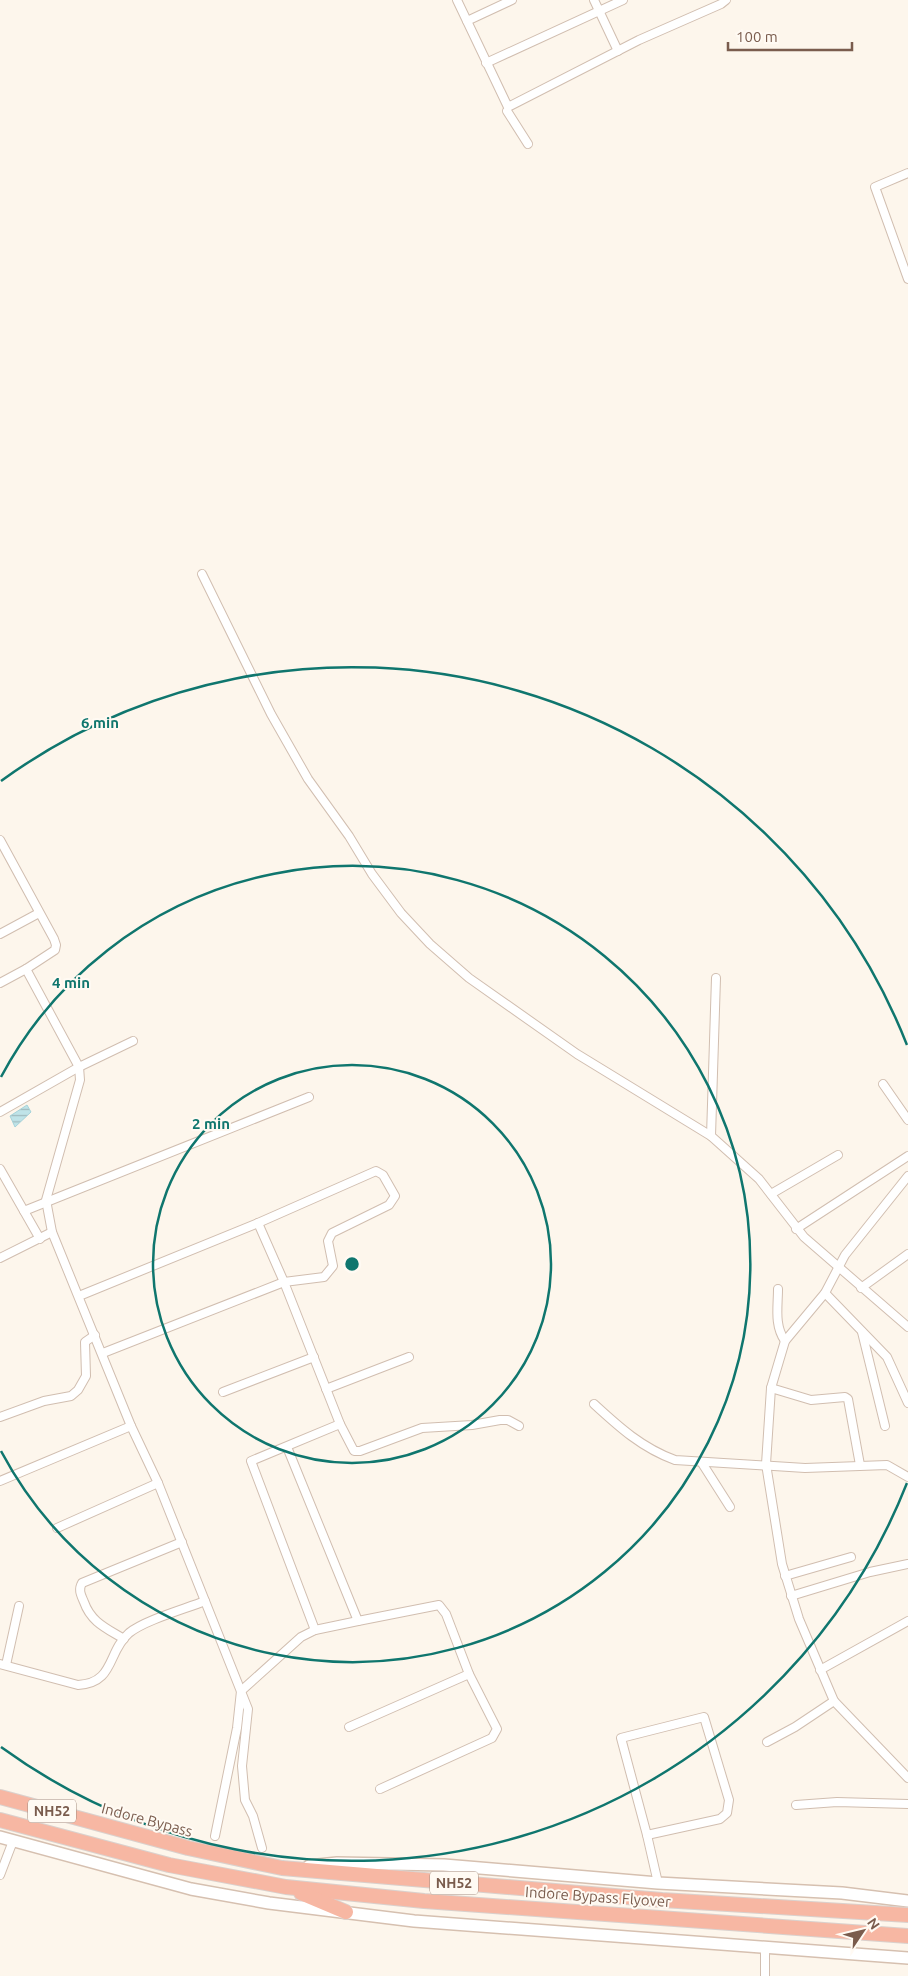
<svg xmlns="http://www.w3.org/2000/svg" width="908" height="1976" font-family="Ubuntu,sans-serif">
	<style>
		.water { fill: url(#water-rules); stroke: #a5d3da }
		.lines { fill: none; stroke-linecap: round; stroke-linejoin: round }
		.street-casing { stroke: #d1beb0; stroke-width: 10 }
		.secondary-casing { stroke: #d6c0b0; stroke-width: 14 }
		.highway-casing { stroke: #dad1cd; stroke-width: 16 }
		.street { stroke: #fff; stroke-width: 8 }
		.secondary { stroke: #fff; stroke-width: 11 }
		.highway { stroke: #f7b7a3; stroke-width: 14 }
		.ring { fill: none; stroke: #0f766e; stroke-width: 2.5 }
		.labels { text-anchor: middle; stroke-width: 4; stroke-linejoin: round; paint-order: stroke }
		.shield { fill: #fffaf3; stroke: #a28b7f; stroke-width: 1 }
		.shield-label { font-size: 14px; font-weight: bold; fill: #7a5c4d }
		.street-label { font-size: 15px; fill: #7a5c4d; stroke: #fffaf3 }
		.centre { fill: #0f766e; stroke: #fffaf3; stroke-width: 2.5 }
		.ring-label { font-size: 15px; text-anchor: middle; font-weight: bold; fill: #0f766e; stroke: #fffaf3; stroke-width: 4; stroke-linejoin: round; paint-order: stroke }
	</style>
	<defs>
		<pattern id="water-rules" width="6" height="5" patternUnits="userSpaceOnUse" patternTransform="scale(1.25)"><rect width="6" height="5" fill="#bfe3e8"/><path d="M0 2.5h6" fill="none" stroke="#a0bbbe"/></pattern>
	</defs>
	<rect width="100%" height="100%" fill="#fdf6ec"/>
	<polygon class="water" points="27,1105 31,1112 15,1127 10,1116"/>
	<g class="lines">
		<g class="street-casing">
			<g id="street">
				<polyline points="457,0 508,107 639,40 721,4 726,0"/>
				<polyline points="594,0 618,51"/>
				<polyline points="467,21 512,0"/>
				<polyline points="486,63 623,0"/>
				<polyline points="507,111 528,144"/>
				<polyline points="908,173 875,187 908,279"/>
				<polyline points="202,574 271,714 308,779 349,836 372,874 401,913 430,944 469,978 577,1054 711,1136"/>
				<polyline points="0,840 54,939 56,945 55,950 26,969 79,1067 80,1080 46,1200 52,1232 131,1426 158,1483 248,1709 242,1766 245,1800 253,1816 262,1848"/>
				<polyline points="0,934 39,913"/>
				<polyline points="716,978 711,1136 759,1179 804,1237 908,1327"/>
				<polyline points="0,983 26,969"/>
				<polyline points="883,1084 908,1120"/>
				<polyline points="0,1112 79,1067 133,1041"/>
				<polyline points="0,1169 40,1239"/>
				<polyline points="771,1194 838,1155"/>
				<polyline points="24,1211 309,1097"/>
				<polyline points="796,1229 908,1156"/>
				<polyline points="0,1258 52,1232"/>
				<polyline points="861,1288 908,1254"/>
				<path d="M 778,1289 C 778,1307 774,1325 785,1341"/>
				<polyline points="825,1293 887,1357 908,1403"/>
				<polyline points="79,1296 258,1223 284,1282 340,1424 354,1451 360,1451 422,1428 472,1425 500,1420 508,1420 519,1426"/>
				<polyline points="862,1332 885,1426"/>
				<polyline points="103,1353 284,1282 324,1277 333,1266 328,1241 332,1233 389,1205 395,1196 383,1175 376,1171 258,1223"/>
				<polyline points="771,1388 811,1400 845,1397 848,1399 860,1465"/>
				<polyline points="326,1389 409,1357"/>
				<polyline points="223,1392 314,1357"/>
				<path d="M 594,1404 C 619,1427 642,1448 675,1460 L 805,1468 L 887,1465 L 908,1477"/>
				<polyline points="0,1417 44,1401 71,1396 78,1390 86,1376 85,1342 95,1335"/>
				<polyline points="702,1463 730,1507"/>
				<polyline points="0,1481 131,1426"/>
				<polyline points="57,1528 158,1483"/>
				<polyline points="785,1576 851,1557"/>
				<polyline points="791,1596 870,1572 908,1564"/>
				<polyline points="358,1621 439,1605 446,1614 469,1674 497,1729 492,1738 380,1789"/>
				<polyline points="315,1630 251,1461 340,1424"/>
				<path d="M 124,1639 C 106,1628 91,1622 84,1602 C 81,1595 78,1590 82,1583 L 182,1542"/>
				<path d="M 0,1664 L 78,1685 C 115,1683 107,1652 129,1633 C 145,1620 185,1609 205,1601"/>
				<polyline points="6,1665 19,1606"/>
				<polyline points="820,1670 908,1621"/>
				<polyline points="834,1701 908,1778"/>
				<polygon points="704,1717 729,1800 727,1813 720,1819 647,1835 621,1738"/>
				<polyline points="349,1727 469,1674"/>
				<polyline points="767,1742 795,1727 834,1701 799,1619 782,1564 766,1464 771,1388 785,1341 825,1293 845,1255 908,1176"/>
				<polyline points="796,1805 837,1802 908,1804"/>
				<polyline points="647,1835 658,1883"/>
				<polyline points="215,1836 237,1728 241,1691 301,1637 315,1630 358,1621 287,1447"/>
				<polyline points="0,1875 13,1841"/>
				<polyline points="765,1976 765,1946"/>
			</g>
		</g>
		<g class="secondary-casing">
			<g id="secondary">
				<polyline points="0,1837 191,1889 269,1903 414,1921 908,1958"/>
				<polyline points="309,1866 337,1863 444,1865 658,1883 842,1893 908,1901"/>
			</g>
		</g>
		<g class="highway-casing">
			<g id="highway">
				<polyline points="0,1797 188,1848 282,1868 662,1900 908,1915"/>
				<polyline points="0,1820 169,1865 286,1887 424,1901 908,1936"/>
				<polyline points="301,1893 346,1912"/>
			</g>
		</g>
		<use href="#street" class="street"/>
		<use href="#secondary" class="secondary"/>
		<use href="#highway" class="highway"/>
	</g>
	<g class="ring">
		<circle cx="352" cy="1264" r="199"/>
		<path d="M1 1077A398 398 0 1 1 1 1451"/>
		<path d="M907 1483A597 597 0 0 1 1 1747M1 781A597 597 0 0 1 907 1045"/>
	</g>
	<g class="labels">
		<g class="shield">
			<rect x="28" y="1799.5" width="48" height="23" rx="4"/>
			<rect x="430" y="1871.5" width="48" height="23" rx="4"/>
		</g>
		<g class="shield-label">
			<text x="52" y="1816">NH52</text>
			<text x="454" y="1888">NH52</text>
		</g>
		<g class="street-label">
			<text transform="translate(147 1820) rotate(15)" y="5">Indore Bypass</text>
			<text transform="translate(598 1897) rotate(4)" y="5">Indore Bypass Flyover</text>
		</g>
	</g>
	<circle cx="352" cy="1264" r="8" class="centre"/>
	<g class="ring-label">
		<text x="100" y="728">6 min</text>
		<text x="71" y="988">4 min</text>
		<text x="211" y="1129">2 min</text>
	</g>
	<g transform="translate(863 1931) rotate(55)" stroke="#fffaf3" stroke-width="4" paint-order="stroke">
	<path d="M0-4L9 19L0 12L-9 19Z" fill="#7a5c4d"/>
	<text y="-8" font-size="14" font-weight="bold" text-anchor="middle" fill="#7a5c4d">N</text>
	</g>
	<path d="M728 42v8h124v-8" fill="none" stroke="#7a5c4d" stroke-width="2.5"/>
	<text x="736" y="42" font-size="15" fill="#7a5c4d" stroke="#fffaf3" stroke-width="4" paint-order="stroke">100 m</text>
</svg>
